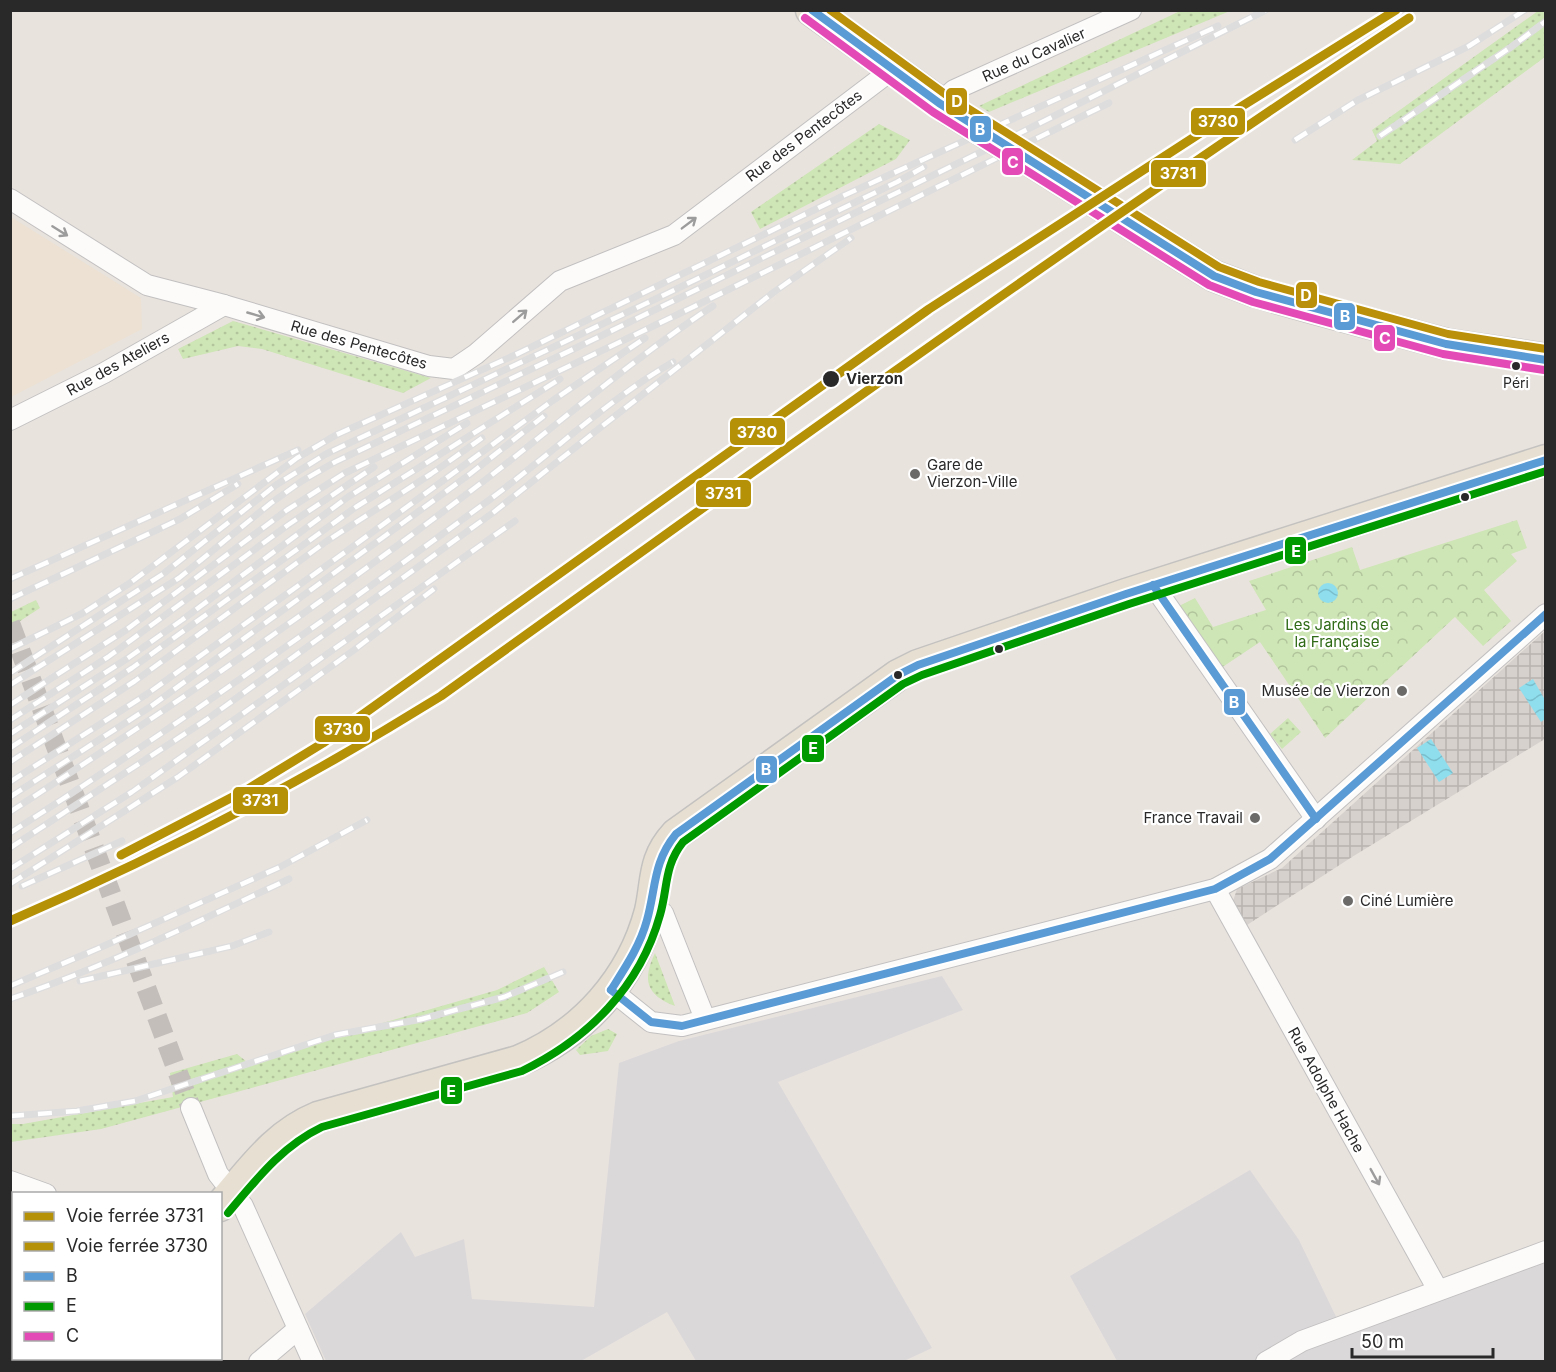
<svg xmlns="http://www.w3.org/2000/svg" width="1556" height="1372" font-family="Inter,sans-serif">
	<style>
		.industrial { fill: #dbd8da }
		.education { fill: #ece1d2 }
		.grass { fill: url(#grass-dots) }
		.park { fill: url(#park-crowns) }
		.plaza { fill: url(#plaza-grid) }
		.water { fill: url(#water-waves) }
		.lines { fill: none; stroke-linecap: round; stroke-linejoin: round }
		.street-tunnel { stroke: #c3beba; stroke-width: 20; stroke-dasharray: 20 10; stroke-linecap: butt }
		.street-casing { stroke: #c2c0c0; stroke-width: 22 }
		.primary-casing { stroke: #c4c2c0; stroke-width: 33 }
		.street { stroke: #fcfbfa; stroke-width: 20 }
		.primary { stroke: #e7e0d2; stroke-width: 30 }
		.rail-casing { stroke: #ddddde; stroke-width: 7 }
		.rail { stroke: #fff; stroke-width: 4.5; stroke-dasharray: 14; stroke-linecap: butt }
		.primary-bridge-casing { stroke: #c4c2c0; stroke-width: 33; stroke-linecap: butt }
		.primary-bridge { stroke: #e7e0d2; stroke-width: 30 }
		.bus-1-casing { stroke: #fff; stroke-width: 12 }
		.bus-2-casing { stroke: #fff; stroke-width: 12 }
		.bus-3-casing { stroke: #fff; stroke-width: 12 }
		.bus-4-casing { stroke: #fff; stroke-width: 12 }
		.bus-1 { stroke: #5a9bd5; stroke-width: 8 }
		.bus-2 { stroke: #090; stroke-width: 8 }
		.bus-3 { stroke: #e44ab5; stroke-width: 8 }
		.bus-4 { stroke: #ba900a; stroke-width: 8 }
		.rail-1-casing { stroke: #fff; stroke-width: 14 }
		.rail-2-casing { stroke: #fff; stroke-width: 14 }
		.rail-1 { stroke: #b59108; stroke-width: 9 }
		.rail-2 { stroke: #b59108; stroke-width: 9 }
		.oneway { stroke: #9d9c9c }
		.bus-dot { fill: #292929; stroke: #fff; stroke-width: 2 }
		.poi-dot { fill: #6c6a68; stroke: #fff; stroke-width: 2 }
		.labels { text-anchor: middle; stroke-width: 4.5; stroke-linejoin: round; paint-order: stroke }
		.bus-label { font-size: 14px; fill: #292929; stroke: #fff }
		.street-label { font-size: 15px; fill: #292929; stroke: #fff }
		.stop-label { font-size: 15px; font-weight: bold; fill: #292929; stroke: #fff; text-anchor: start }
		.poi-label { font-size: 15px; fill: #292929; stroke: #fff; text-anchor: start }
		.park-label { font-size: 15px; fill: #2f6a16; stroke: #fff }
		.line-badge { stroke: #fff; stroke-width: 2 }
		.badge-label { font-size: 16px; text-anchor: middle; font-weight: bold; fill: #fff }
	</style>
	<defs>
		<pattern id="grass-dots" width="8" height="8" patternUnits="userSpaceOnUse" patternTransform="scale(1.5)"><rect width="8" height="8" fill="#cee5b5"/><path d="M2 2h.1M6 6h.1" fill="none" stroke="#b1c49c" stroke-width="1.8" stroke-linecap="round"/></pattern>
		<pattern id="park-crowns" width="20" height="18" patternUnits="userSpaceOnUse" patternTransform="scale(1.5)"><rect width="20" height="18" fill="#cee5b5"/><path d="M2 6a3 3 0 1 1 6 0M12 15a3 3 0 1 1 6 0" fill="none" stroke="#b1c49c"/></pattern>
		<pattern id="plaza-grid" width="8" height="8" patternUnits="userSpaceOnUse" patternTransform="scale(1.5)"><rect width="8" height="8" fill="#d7d1cd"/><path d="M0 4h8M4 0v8" fill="none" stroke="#b9b3b0"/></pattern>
		<pattern id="water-waves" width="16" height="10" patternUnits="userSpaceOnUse" patternTransform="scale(1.5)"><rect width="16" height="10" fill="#8edeee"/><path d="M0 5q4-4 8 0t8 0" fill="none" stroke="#7abecc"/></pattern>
	</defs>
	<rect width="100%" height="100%" fill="#e9e3de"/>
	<g class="industrial">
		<polygon points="942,976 963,1010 778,1082 932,1348 904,1361 696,1361 667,1312 581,1361 326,1361 305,1314 401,1232 415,1257 464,1239 472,1299 594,1307 619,1063 679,1041"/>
		<polygon points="1250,1170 1299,1240 1343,1331 1545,1260 1545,1361 1117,1361 1070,1276"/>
	</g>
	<polygon class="education" points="11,217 141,298 142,329 11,397"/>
	<g class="grass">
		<polygon points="1180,11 1230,11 989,112 979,106"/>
		<polygon points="1538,11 1545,11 1545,57 1400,164 1352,160 1377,141 1372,130"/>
		<polygon points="879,124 910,140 896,159 760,229 751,212"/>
		<polygon points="233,321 431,378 403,393 262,349 238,346 183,359 178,349"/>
		<polygon points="36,600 40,608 11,627 11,612"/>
		<polygon points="1288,718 1301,732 1282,749 1270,734"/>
		<path d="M 655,953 L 675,1006 C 646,995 642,980 655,953 Z"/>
		<polygon points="544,967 559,992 527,1013 101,1129 11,1142 10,1124 23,1124 173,1097 170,1073 237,1054 247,1062 497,990"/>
		<polygon points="608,1029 617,1034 608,1051 580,1055 576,1050 591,1036"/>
	</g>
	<polygon class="park" points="1517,520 1527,548 1511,554 1517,561 1484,590 1511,621 1483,646 1455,617 1325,738 1260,642 1221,668 1179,606 1195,598 1213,627 1266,610 1249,581 1352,547 1360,570"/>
	<polygon class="plaza" points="1545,631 1545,739 1352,857 1247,925 1233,901 1237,889 1282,868"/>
	<g class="water">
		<circle cx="1328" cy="593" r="10"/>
		<polygon points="1533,679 1545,700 1545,719 1541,722 1519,688"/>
		<polygon points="1431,739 1453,773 1439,782 1417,748"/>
	</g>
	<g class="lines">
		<polyline class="street-tunnel" points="10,623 191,1108"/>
		<g class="street-casing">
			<g id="street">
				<polyline points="939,103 954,90 1131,10"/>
				<polyline points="10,199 147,285 224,305 429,366 454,369 476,354 560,281 674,235 893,69"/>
				<polyline points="10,420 104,373 224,305"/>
				<polyline points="1153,585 1316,819"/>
				<polyline points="1215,889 1438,1290"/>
				<polyline points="663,913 705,1019"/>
				<polyline points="611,990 651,1022 682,1026 1215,889 1270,859 1546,614"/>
				<polyline points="191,1108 218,1174 243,1206 313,1362"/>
				<polyline points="10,1181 46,1194"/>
				<polyline points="259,1362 298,1329"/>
				<polyline points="1266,1362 1302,1341 1546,1251"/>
			</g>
		</g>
		<g class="primary-casing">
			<g id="primary">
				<polyline points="811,10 951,111"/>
				<polyline points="1190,261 1214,276 1256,292 1312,308 1446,344 1546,359"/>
				<path d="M 220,1206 C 251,1171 274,1135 318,1117 L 518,1061 C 583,1034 632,979 650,911 C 657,880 652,860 676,834 L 898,675 L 918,665 L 1126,594 L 1546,460"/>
				<polyline points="81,1362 84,1358"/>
			</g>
		</g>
		<use href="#street" class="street"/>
		<use href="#primary" class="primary"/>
		<g class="rail-casing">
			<g id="rail">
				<polyline points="1380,136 1511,47 1546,21"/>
				<polyline points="1295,140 1358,100 1469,46 1525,10"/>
				<polyline points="10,579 298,450"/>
				<polyline points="10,599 180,519 238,484"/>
				<polyline points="10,649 83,613 130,583 297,458 336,435 515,355 845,195 1218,26"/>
				<polyline points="10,673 163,574 276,485 326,454 664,295 897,182 924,167"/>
				<polyline points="10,685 179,578 271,503 302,481 335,462 580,346 1008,139 1266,10"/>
				<polyline points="10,705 126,630 287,510 345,473 689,309 1109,103"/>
				<polyline points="10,720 108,657 288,525 374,467"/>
				<polyline points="10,734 128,658 182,620 348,497 467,423"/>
				<polyline points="10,748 132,668 356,507 560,379"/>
				<polyline points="10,762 135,681 327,541 431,474 482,438"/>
				<polyline points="10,782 147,694 348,550 552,401 645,338"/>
				<polyline points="10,797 150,707 470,474 544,416"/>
				<path d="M 10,812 C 168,710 322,603 472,490 C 553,429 628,362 713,306"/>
				<path d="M 10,833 C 172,730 326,619 481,506 C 546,459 604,402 673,362"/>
				<polyline points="10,848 206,720 494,512 596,431 774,292 851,238"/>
				<polyline points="10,869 132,792 515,521"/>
				<polyline points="10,884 178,777 354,650 434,589"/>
				<polyline points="22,886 122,841"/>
				<polyline points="80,981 232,946 269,932"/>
				<polyline points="10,986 97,949 280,867 367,820"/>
				<path d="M 10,999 C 107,966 197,922 289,879"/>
				<polyline points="10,1116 77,1111 135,1101 335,1035 422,1019 504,997 563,972"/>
			</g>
		</g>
		<use href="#rail" class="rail"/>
		<g class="primary-bridge-casing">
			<polyline id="primary-bridge" points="951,111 1190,261"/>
		</g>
		<use href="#primary-bridge" class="primary-bridge"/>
		<g class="bus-1-casing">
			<g id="bus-1">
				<polyline points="812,10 939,103 1214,276 1256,292 1446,344 1546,360"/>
				<polyline points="1153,585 1316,819"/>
				<path d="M 611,990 C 625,968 640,946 647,920 C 656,888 653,862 676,834 L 898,675 L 918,665 L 1126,594 L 1546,460"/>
				<polyline points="611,990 651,1022 682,1026 1215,889 1270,859 1546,614"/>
			</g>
		</g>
		<g class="bus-2-casing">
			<path id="bus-2" d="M 228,1213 C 256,1180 282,1146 322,1127 L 522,1071 C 588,1039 640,987 660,915 C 668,887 664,866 683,842 L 903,684 L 922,675 L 1129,604 L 1546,471"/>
		</g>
		<g class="bus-3-casing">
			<polyline id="bus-3" points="805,18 933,112 1209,285 1253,302 1443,354 1544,370"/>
		</g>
		<g class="bus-4-casing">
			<polyline id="bus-4" points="830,10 945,94 1219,267 1259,282 1448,334 1546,349"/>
		</g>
		<use href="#bus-1" class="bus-1"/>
		<use href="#bus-2" class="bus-2"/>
		<use href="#bus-3" class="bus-3"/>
		<use href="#bus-4" class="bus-4"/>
		<g class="rail-1-casing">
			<path id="rail-1" d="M 10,921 C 160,856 303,782 441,696 C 761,466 1080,235 1409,18"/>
		</g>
		<g class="rail-2-casing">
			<polyline id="rail-2" points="121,855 248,789 323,743 929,309 1239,108 1396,10"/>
		</g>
		<use href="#rail-1" class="rail-1"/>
		<use href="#rail-2" class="rail-2"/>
	</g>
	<defs><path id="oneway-shaft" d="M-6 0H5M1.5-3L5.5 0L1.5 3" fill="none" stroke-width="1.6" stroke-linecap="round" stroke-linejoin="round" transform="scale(1.5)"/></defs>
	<g class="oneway">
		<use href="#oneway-shaft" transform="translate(689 223) rotate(-37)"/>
		<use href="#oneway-shaft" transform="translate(60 231) rotate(32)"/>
		<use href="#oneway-shaft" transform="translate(256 315) rotate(16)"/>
		<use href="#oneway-shaft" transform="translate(520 316) rotate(-41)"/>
		<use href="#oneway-shaft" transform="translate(1375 1177) rotate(61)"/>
	</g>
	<g class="bus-dot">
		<circle cx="1516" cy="366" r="5"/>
		<circle cx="831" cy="379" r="9"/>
		<circle cx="1465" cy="497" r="5"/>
		<circle cx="999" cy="649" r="5"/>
		<circle cx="898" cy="675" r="5"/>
	</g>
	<g class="poi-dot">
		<circle cx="915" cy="474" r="6"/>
		<circle cx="1402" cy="691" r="6"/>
		<circle cx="1255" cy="818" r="6"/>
		<circle cx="1348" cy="901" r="6"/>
	</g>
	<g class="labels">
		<g class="bus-label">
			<text x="1516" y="388">Péri</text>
		</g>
		<g class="street-label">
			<text transform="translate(1034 55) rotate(-24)" y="5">Rue du Cavalier</text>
			<text transform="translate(804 136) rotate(-37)" y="5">Rue des Pentecôtes</text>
			<text transform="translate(359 345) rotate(16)" y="5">Rue des Pentecôtes</text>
			<text transform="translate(118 364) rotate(-29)" y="5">Rue des Ateliers</text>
			<text transform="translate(1326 1090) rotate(61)" y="5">Rue Adolphe Hache</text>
		</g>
		<g class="stop-label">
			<text x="846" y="384">Vierzon</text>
		</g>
		<g class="poi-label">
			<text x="927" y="470">Gare de<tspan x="927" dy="17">Vierzon-Ville</tspan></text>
			<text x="1390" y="696" text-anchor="end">Musée de Vierzon</text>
			<text x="1243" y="823" text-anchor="end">France Travail</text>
			<text x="1360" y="906">Ciné Lumière</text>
		</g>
		<g class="park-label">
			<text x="1337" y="630">Les Jardins de<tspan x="1337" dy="17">la Française</tspan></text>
		</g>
	</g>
	<g class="line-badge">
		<rect x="945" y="87" width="23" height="29" rx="6" fill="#ba900a"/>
		<rect x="1190" y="107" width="56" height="29" rx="6" fill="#b59108"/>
		<rect x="969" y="115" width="23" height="28" rx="6" fill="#5a9bd5"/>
		<rect x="1001" y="147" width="23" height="29" rx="6" fill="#e44ab5"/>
		<rect x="1150" y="159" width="57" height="29" rx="6" fill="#b59108"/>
		<rect x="1295" y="281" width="23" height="28" rx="6" fill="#ba900a"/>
		<rect x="1333" y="302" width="23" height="29" rx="6" fill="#5a9bd5"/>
		<rect x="1373" y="324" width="23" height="28" rx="6" fill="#e44ab5"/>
		<rect x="729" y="417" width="57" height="29" rx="6" fill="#b59108"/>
		<rect x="695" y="479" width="57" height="29" rx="6" fill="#b59108"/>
		<rect x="1284" y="536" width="23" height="29" rx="6" fill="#090"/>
		<rect x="1223" y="688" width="23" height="28" rx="6" fill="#5a9bd5"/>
		<rect x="314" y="715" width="57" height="28" rx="6" fill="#b59108"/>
		<rect x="801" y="734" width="24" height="29" rx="6" fill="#090"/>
		<rect x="755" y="755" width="23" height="29" rx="6" fill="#5a9bd5"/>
		<rect x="232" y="786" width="57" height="29" rx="6" fill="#b59108"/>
		<rect x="440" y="1076" width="23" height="29" rx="6" fill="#090"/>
	</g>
	<g class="badge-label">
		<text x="957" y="107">D</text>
		<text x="1218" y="127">3730</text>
		<text x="980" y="135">B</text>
		<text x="1013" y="168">C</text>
		<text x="1178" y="179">3731</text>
		<text x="1306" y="301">D</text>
		<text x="1345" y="322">B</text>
		<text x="1385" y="344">C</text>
		<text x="757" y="438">3730</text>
		<text x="723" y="499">3731</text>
		<text x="1296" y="557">E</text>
		<text x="1234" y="708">B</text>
		<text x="343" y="735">3730</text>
		<text x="813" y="754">E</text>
		<text x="766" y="775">B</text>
		<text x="260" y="806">3731</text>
		<text x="451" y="1097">E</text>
	</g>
	<rect width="1556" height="1372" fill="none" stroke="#292929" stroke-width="24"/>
	<rect x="12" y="1192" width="210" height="168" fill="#ffffff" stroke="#a9a9a9" stroke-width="1.5"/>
	<rect x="24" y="1212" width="30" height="9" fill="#b59108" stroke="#a9a9a9" stroke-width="1.5"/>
	<text x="66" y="1222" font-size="18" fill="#292929">Voie ferrée 3731</text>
	<rect x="24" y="1242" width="30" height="9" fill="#b59108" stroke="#a9a9a9" stroke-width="1.5"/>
	<text x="66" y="1252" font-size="18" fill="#292929">Voie ferrée 3730</text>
	<rect x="24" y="1272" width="30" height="9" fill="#5a9bd5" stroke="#a9a9a9" stroke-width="1.5"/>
	<text x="66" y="1282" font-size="18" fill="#292929">B</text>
	<rect x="24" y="1302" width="30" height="9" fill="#009900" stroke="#a9a9a9" stroke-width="1.5"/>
	<text x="66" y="1312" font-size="18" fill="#292929">E</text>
	<rect x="24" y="1332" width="30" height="9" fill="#e44ab5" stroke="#a9a9a9" stroke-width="1.5"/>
	<text x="66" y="1342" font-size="18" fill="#292929">C</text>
	<path d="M1352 1348v9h141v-9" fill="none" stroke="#292929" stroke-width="3"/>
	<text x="1361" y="1348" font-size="18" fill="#292929" stroke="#ffffff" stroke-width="4.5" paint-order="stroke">50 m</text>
</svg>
